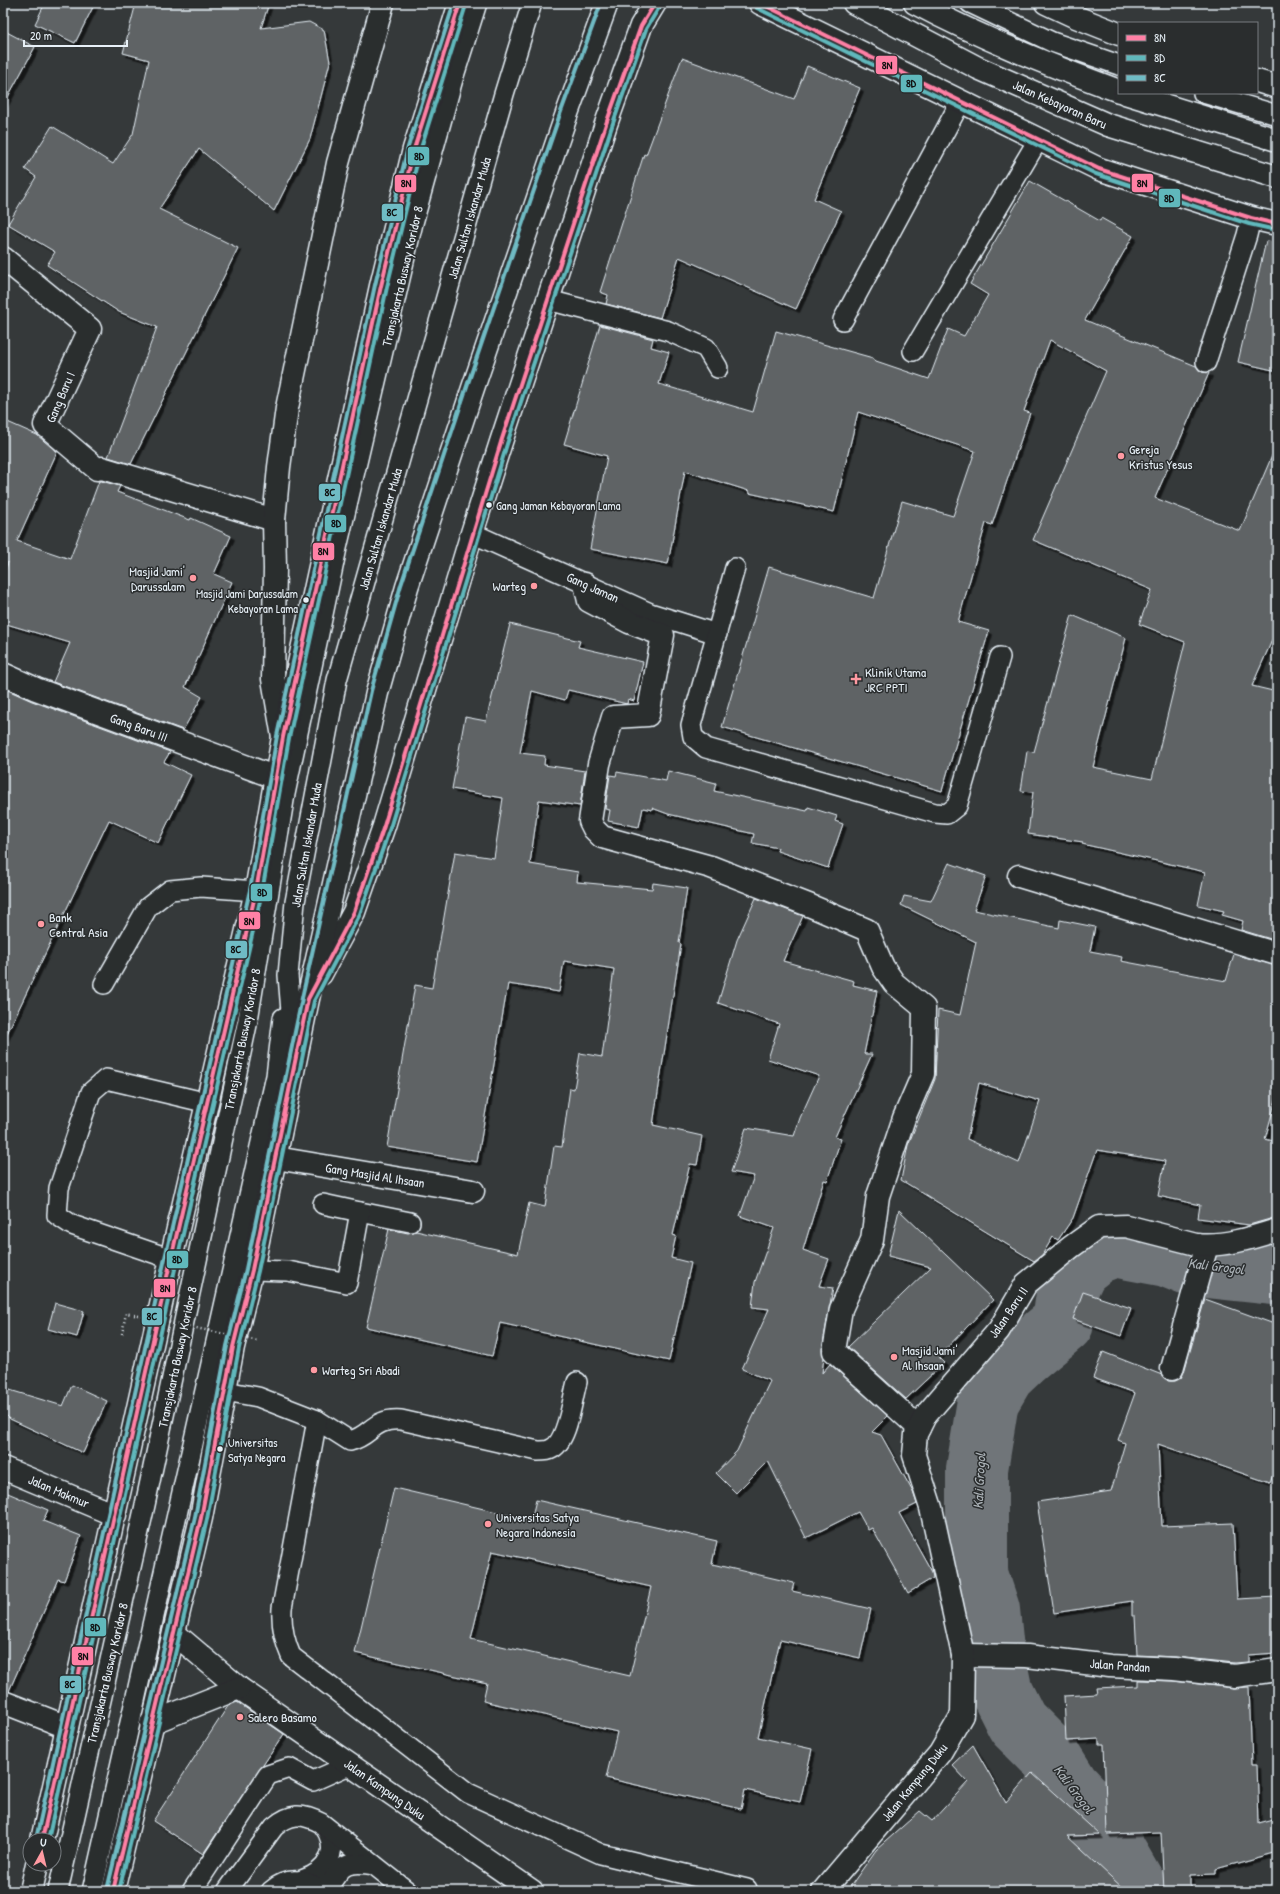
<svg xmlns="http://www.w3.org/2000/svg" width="1280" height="1894" font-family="'Patrick Hand',sans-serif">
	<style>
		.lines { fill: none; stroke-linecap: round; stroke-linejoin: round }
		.river { stroke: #707579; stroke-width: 62 }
		.building { fill: #5f6365; stroke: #e8f1f8; fill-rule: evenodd; filter: url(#shadow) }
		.lane-casing { stroke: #e8f1f8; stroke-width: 22 }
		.street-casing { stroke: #e8f1f8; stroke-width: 25 }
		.secondary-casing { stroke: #e8f1f8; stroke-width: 25 }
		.primary-casing { stroke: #e8f1f8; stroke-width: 25 }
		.highway-casing { stroke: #e8f1f8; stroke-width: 25 }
		.path { stroke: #e8f1f8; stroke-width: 2.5; stroke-dasharray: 1 3; stroke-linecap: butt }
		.lane { stroke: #2a2d2e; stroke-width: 19 }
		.street { stroke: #2a2d2e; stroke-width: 22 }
		.secondary { stroke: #2a2d2e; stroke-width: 22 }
		.primary { stroke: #2a2d2e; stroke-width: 22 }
		.highway { stroke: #2a2d2e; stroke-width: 22 }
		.path-bridge { stroke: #e8f1f8; stroke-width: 2.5; stroke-dasharray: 1 3; stroke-linecap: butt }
		.bus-1-casing { stroke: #2a2d2e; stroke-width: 7 }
		.bus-2-casing { stroke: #2a2d2e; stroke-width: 7 }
		.bus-3-casing { stroke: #2a2d2e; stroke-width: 7 }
		.bus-1 { stroke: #ff80a5; stroke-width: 4 }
		.bus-2 { stroke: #60b8bc; stroke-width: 4 }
		.bus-3 { stroke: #6fbbc4; stroke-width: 4 }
		.poi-dot { fill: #ff9aa2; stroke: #2a2d2e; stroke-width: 1.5 }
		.bus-dot { fill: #e8f1f8; stroke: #2a2d2e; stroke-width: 1.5 }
		.labels { text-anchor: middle; stroke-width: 3; stroke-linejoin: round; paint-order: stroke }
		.bus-label { font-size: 12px; fill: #e8f1f8; stroke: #2a2d2e; text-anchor: start }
		.street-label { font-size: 13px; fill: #e8f1f8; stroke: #2a2d2e }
		.poi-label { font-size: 13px; fill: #e8f1f8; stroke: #2a2d2e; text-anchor: start }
		.water-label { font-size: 14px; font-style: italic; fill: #acb3b8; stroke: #2a2d2e }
		.line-badge { stroke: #2a2d2e; stroke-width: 1.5 }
		.pale-badge-label { font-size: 11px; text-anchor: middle; font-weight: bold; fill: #111 }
	</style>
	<defs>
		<filter id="shadow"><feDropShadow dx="3.5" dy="3.5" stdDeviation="0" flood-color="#0009"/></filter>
	</defs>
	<rect width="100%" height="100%" fill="#35393a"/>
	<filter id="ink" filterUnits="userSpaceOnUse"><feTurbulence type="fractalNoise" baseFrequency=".025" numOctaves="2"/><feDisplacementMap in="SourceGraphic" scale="8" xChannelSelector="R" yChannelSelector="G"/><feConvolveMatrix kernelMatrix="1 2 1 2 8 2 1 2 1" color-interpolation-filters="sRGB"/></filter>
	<g filter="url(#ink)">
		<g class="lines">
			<polyline class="river" points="1138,1891 1091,1810 1069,1787 1049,1755 1017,1723 1002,1693 993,1650 989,1610 977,1574 977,1469 988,1401 1004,1374 1023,1356 1063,1323 1068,1287 1077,1268 1096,1253 1114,1246 1167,1256 1189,1265 1273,1274 1277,1273"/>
		</g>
		<g class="building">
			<polygon points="45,3 95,3 75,43 35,24"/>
			<polygon points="136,3 269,3 261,28 309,22 324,30 330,62 310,139 274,211 199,149 159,209 238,248 131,464 108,457 157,327 119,312 47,265 55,252 8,224 36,177 25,169 52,126 113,164 133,134 149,60 123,53"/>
			<polygon points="3,30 35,47 3,106"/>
			<polygon points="682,58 794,99 807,66 860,88 814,199 841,211 796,309 679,257 660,318 606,304 608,295 600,292 644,154 646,155"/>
			<polygon points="1030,181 1100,221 1101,218 1133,236 1085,320 1196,366 1202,372 1209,373 1155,498 1240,531 1277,444 1277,629 1252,686 1277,692 1277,928 1274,940 1241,930 1243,921 1222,915 1224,911 1198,905 1205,872 1082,844 1083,842 1028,834 1033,792 1021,791 1027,751 1034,752 1072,615 1126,638 1093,767 1152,779 1185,642 1139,624 1152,590 1033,540 1106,371 1050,340 1024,411 1030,413 992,525 986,523 958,622 989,631 942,791 722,727 769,567 874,598 902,501 953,516 975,451 858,412 834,512 749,493 749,491 685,471 668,564 590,549 607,456 564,444 600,325 653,339 651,347 669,352 659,384 753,412 776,331 873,358 873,360 929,379 948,329 964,336 988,295 970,284"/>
			<polygon points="1266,241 1277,242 1277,371 1238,362"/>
			<polygon points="3,420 37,435 57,452 17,541 70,559 99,481 101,481 120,486 117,492 190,520 191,518 231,536 214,574 232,582 185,687 202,697 183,730 53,682 70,643 3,623 3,580 8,562 3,572"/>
			<polygon points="510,624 580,641 578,647 643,662 634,701 628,699 627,704 568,690 565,700 532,691 520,753 545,756 544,765 585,771 580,806 539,800 530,864 578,872 577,882 652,889 653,883 687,888 679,943 681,944 653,1125 702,1136 697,1165 690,1164 673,1235 676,1236 671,1258 691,1263 669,1361 500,1323 492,1356 366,1327 389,1229 408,1233 416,1231 518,1254 529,1203 545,1207 554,1146 562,1147 570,1088 574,1089 580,1053 602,1057 614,969 564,961 559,992 508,984 477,1162 387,1147 415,985 432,988 455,852 494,858 503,798 452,789 465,717 486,721"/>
			<polygon points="3,688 32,701 170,752 164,762 191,775 158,843 109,820 3,1042"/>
			<polygon points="668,771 716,783 714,791 807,811 808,807 837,816 835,821 843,824 828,868 777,851 778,848 752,843 754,834 668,814 652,808 652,810 643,808 639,827 608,821 610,810 605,809 610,775 616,776 617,772 666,781"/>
			<path d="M 949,863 L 986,876 L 974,910 L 1059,928 L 1060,920 L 1095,927 L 1090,951 L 1122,957 L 1121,961 L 1226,981 L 1234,954 L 1277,966 L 1277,1096 L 1265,1139 L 1277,1142 L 1277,1217 L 1249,1225 L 1198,1218 L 1200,1205 L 1158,1196 L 1165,1161 L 1097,1150 L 1073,1218 L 1058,1240 L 1053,1237 L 1042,1255 L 1034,1261 L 901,1180 L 908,1145 L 935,1079 L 938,1010 L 960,1015 L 976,942 L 901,905 L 904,896 L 931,901 ZM 979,1083 L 1040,1101 L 1019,1163 L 967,1139 Z"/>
			<polygon points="756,898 803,916 783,961 854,981 853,985 877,991 864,1054 872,1054 835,1137 841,1139 827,1181 824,1180 803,1250 829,1259 819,1286 833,1288 822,1349 824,1357 822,1373 830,1364 888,1416 872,1432 881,1435 913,1492 917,1504 899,1513 932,1572 933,1578 908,1593 872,1528 868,1530 858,1512 806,1538 768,1461 736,1493 716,1473 737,1451 770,1381 742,1369 769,1309 752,1307 755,1282 774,1228 740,1216 754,1176 731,1172 746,1128 794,1136 800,1118 819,1076 768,1059 779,1024 718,1003 737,940"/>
			<polygon points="899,1210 993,1300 938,1357 944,1363 906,1399 848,1347 931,1267 888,1256"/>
			<polygon points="1083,1292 1131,1308 1121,1336 1073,1319"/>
			<polygon points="1205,1299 1277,1325 1277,1465 1270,1483 1158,1444 1162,1526 1233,1523 1237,1599 1277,1597 1277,1653 1248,1655 1248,1662 1235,1663 1175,1657 1137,1655 1135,1616 1132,1616 1132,1601 1054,1613 1037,1502 1111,1491 1125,1443 1118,1440 1135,1393 1093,1378 1103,1352 1162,1375 1168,1381 1175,1381 1181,1378 1184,1372"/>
			<polygon points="55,1303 84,1311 77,1337 48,1329"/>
			<polygon points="72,1385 107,1401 83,1453 10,1419 3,1412 3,1388 63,1406"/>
			<path d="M 394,1488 L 531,1520 L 536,1500 L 717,1541 L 712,1564 L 794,1583 L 792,1591 L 871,1609 L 860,1658 L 780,1640 L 758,1737 L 812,1749 L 800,1802 L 745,1790 L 741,1809 L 606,1778 L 617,1732 L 483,1701 L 487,1683 L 355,1653 ZM 492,1551 L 651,1587 L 630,1676 L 471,1639 Z"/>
			<polygon points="3,1491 48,1510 43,1521 81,1536 64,1581 58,1579 9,1691 3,1690"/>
			<polygon points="1138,1680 1173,1681 1234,1688 1249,1687 1252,1765 1257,1765 1259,1823 1277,1818 1277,1853 1215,1870 1215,1874 1190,1875 1190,1891 1164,1891 1161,1832 1107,1834 1104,1744 1099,1744 1099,1739 1066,1741 1064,1696 1097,1694 1096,1688 1138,1686"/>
			<polygon points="237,1702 284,1734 203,1854 153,1821 228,1706"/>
			<polygon points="973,1745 1006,1803 1032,1773 1100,1835 1067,1836 1126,1891 847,1891 876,1850 920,1811 932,1821 968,1782 952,1765"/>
		</g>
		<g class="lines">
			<g class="lane-casing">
				<g id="lane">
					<polyline points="970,3 1052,42 1119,65"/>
					<polyline points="1203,93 1277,115"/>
					<polyline points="548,300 668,331 706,348 718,368"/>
					<polyline points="843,320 961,101"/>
					<polyline points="913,351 1038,140"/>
					<polyline points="1206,362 1247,235 1251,218"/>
					<polyline points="472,533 650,613 717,634"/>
					<polyline points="735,568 691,725 693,737 706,748 935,813 947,814 957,806 1000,657"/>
					<polyline points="104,984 148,907 170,890 201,887 256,891"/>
					<polyline points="294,1048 288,975 295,902 337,680 504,94 532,3"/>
					<polyline points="360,1212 410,1222"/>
					<polyline points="171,1259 72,1225 57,1215 59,1188 91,1092 106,1079 208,1103"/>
					<polyline points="252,1270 288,1271 347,1283 360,1212 323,1204"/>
					<path d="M 225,1391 L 258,1397 L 317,1420 L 350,1441 C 372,1436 372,1418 401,1420 L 538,1451 C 542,1451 548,1451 551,1449 C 568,1442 572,1399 577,1382"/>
					<path d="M 317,1420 L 282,1608 C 281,1626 284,1640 291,1656 L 468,1793 L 601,1854 L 747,1889"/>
					<path d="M 302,1880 C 329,1871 341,1849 323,1825"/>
					<polyline points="58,1891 145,1505 248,1020 285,794 337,548 413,223 453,79 477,3"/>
					<polyline points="92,1891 276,1076 283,1018"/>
					<polyline points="192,1891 268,1775 289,1768 313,1781 349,1765"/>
					<path d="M 227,1891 L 274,1827 C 290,1813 302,1813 321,1823 L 407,1891"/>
					<path d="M 271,1891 C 284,1879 297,1878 313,1885"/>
					<path d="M 326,1891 C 341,1866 344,1860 374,1865"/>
				</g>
			</g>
			<g class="street-casing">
				<g id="street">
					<polyline points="3,258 90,329 45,425 97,469 102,468 274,520"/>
					<polyline points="585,584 589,601 629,622 663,635 648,715 613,717 599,764 590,821 594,829 602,837 711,867 811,906 867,930 883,967 894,983 924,1008 923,1074 904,1118 878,1196 872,1240 841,1309 834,1351 919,1428"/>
					<polyline points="3,674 36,689 277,778"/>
					<polyline points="1019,876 1277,954"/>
					<polyline points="276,1158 473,1191"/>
					<polyline points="1172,1369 1207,1245"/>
					<polyline points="3,1468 115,1515"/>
					<polyline points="174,1633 239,1688 532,1891"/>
					<polyline points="963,1655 1027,1656 1110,1666 1174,1669 1235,1676 1277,1670"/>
					<polyline points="3,1702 67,1727"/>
					<polyline points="151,1723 239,1688"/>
					<path d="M 823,1891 L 940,1753 L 962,1715 L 963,1655 L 931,1508 L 914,1455 L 916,1434 L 925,1416 L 999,1330 L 1026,1284 L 1071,1247 L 1099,1227 L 1126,1226 L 1196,1244 C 1222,1247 1252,1238 1277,1230"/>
				</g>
			</g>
			<g class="secondary-casing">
				<polyline id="secondary" points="283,737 273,679 275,569 274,520 279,467 287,408 338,163 383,3"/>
			</g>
			<g class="primary-casing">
				<g id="primary">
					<polyline points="854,3 978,68 1108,125 1277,177"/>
					<path d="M 915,3 C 981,38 1049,65 1119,91"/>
					<polyline points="1125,93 1277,140"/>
				</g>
			</g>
			<g class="highway-casing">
				<g id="highway">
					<polyline points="760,3 1099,169 1251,218 1277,224"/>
					<polyline points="1046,3 1076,17 1119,34"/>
					<polyline points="1257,81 1277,87"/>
					<polyline points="321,974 354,912 384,826 472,533 501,442 606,124 641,26 655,3"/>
					<polyline points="42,1840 171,1259 256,891 283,737 381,286 414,149 460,3"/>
					<polyline points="31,1891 37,1864"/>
					<polyline points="113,1891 201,1518 233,1347 252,1270 308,999 377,693 407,587 473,388 565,119 607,3"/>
				</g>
			</g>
			<polyline class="path" points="122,1334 126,1313 130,1314"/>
			<use href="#lane" class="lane"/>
			<use href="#street" class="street"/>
			<use href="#secondary" class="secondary"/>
			<use href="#primary" class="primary"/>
			<use href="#highway" class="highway"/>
			<polyline class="path-bridge" points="134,1315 258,1341"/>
			<g class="bus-1-casing">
				<g id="bus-1">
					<polyline points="760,3 1099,169 1251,218 1277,224"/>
					<polyline points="42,1840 171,1259 256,891 283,737 381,286 414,149 460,3"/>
					<polyline points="113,1891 201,1518 233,1347 252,1270 308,999 354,912 384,826 501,442 606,124 641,26 655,3"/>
				</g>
			</g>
			<g class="bus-2-casing">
				<g id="bus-2">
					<polyline points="757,8 1096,174 1249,224 1276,230"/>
					<polyline points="48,1840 177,1260 262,892 289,738 387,287 420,151 466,5"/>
					<polyline points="119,1891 207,1519 239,1348 258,1271 314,1001 360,914 390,828 507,444 612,126 646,29 660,6"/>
				</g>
			</g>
			<g class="bus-3-casing">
				<g id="bus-3">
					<polyline points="36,1839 165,1258 250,890 277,736 375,285 408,147 454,3"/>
					<polyline points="107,1890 195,1517 227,1346 246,1269 302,998 371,691 401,585 467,386 559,117 601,3"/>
				</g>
			</g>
			<use href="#bus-1" class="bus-1"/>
			<use href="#bus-2" class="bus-2"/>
			<use href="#bus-3" class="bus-3"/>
		</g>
	</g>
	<g class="poi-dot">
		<circle cx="1121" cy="456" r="4"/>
		<circle cx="193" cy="578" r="4"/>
		<circle cx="534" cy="586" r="4"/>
		<path d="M854 673h4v4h4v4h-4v4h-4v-4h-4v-4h4z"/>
		<circle cx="41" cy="924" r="4"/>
		<circle cx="894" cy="1357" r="4"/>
		<circle cx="314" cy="1370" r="4"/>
		<circle cx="488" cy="1524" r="4"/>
		<circle cx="240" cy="1717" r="4"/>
	</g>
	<g class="bus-dot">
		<circle cx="489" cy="505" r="3.5"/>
		<circle cx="306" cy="600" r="3.5"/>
		<circle cx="220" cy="1449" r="3.5"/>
	</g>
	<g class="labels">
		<g class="bus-label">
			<text x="496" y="510">Gang Jaman Kebayoran Lama</text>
			<text x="298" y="598" text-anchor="end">Masjid Jami Darussalam<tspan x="298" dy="15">Kebayoran Lama</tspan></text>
			<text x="228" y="1447">Universitas<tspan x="228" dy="15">Satya Negara</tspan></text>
		</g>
		<g class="street-label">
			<text transform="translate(1060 104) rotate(24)" y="5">Jalan Kebayoran Baru</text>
			<text transform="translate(469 218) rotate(-74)" y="5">Jalan Sultan Iskandar Muda</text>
			<text transform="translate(402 276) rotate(-77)" y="5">Transjakarta Busway Koridor 8</text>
			<text transform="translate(60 397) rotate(-67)" y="5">Gang Baru I</text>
			<text transform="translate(380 529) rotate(-74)" y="5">Jalan Sultan Iskandar Muda</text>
			<text transform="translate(593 587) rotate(24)" y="5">Gang Jaman</text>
			<text transform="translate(139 727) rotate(20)" y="5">Gang Baru III</text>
			<text transform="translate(306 845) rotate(-80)" y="5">Jalan Sultan Iskandar Muda</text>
			<text transform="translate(242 1039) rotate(-79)" y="5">Transjakarta Busway Koridor 8</text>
			<text transform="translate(375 1175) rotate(9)" y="5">Gang Masjid Al Ihsaan</text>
			<text transform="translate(1008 1312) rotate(-56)" y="5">Jalan Baru II</text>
			<text transform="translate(177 1357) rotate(-78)" y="5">Transjakarta Busway Koridor 8</text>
			<text transform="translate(59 1491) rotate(23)" y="5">Jalan Makmur</text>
			<text transform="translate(1120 1665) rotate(4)" y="5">Jalan Pandan</text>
			<text transform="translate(107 1673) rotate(-77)" y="5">Transjakarta Busway Koridor 8</text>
			<text transform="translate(914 1782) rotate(-51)" y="5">Jalan Kampung Duku</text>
			<text transform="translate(385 1789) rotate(35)" y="5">Jalan Kampung Duku</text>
		</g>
		<g class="poi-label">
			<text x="1129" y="454">Gereja<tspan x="1129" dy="15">Kristus Yesus</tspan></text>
			<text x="185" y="576" text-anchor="end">Masjid Jami'<tspan x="185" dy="15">Darussalam</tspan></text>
			<text x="526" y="591" text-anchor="end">Warteg</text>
			<text x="865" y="677">Klinik Utama<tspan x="865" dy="15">JRC PPTI</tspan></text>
			<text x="49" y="922">Bank<tspan x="49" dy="15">Central Asia</tspan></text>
			<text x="902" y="1355">Masjid Jami'<tspan x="902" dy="15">Al Ihsaan</tspan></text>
			<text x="322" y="1375">Warteg Sri Abadi</text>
			<text x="496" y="1522">Universitas Satya<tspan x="496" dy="15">Negara Indonesia</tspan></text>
			<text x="248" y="1722">Salero Basamo</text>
		</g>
		<g class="water-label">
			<text transform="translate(1216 1266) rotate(7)" y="5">Kali Grogol</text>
			<text transform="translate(979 1481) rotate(-87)" y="5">Kali Grogol</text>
			<text transform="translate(1074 1789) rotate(53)" y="5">Kali Grogol</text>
		</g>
	</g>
	<g class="line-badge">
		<rect x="875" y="55" width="23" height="20" rx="4" fill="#ff80a5"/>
		<rect x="900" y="74" width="23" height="19" rx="4" fill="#60b8bc"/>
		<rect x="407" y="146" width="23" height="20" rx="4" fill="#60b8bc"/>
		<rect x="1131" y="173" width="23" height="20" rx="4" fill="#ff80a5"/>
		<rect x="394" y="174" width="23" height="19" rx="4" fill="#ff80a5"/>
		<rect x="1158" y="188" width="23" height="20" rx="4" fill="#60b8bc"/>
		<rect x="381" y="203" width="23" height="19" rx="4" fill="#6fbbc4"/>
		<rect x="318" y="483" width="23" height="19" rx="4" fill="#6fbbc4"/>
		<rect x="324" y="514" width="23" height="19" rx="4" fill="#60b8bc"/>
		<rect x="312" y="542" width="23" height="19" rx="4" fill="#ff80a5"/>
		<rect x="250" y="883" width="23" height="19" rx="4" fill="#60b8bc"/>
		<rect x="238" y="911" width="23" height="19" rx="4" fill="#ff80a5"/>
		<rect x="225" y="940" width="23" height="19" rx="4" fill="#6fbbc4"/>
		<rect x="166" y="1250" width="23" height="19" rx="4" fill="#60b8bc"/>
		<rect x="153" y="1278" width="23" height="20" rx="4" fill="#ff80a5"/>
		<rect x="141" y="1307" width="22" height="19" rx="4" fill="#6fbbc4"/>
		<rect x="84" y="1617" width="23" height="20" rx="4" fill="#60b8bc"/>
		<rect x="71" y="1646" width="23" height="20" rx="4" fill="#ff80a5"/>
		<rect x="59" y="1675" width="23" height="19" rx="4" fill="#6fbbc4"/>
	</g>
	<g class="pale-badge-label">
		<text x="887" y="69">8N</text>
		<text x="911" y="87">8D</text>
		<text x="419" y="160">8D</text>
		<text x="1142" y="187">8N</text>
		<text x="406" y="187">8N</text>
		<text x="1169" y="202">8D</text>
		<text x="392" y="216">8C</text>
		<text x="330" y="496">8C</text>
		<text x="336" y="527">8D</text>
		<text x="323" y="555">8N</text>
		<text x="262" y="896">8D</text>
		<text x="249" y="925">8N</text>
		<text x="236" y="953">8C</text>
		<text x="177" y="1263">8D</text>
		<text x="165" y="1292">8N</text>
		<text x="152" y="1320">8C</text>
		<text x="95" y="1631">8D</text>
		<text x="83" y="1660">8N</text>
		<text x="70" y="1688">8C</text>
	</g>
	<rect width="1280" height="1894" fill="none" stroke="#2a2d2e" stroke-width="16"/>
	<rect x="8" y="8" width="1264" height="1878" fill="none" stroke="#e8f1f8" stroke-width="1.5" filter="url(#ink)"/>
	<rect x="1118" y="22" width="140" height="72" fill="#2a2d2e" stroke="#767b7f"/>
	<rect x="1126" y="35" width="20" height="6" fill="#ff80a5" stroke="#767b7f"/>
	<text x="1154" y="42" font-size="12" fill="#e8f1f8">8N</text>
	<rect x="1126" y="55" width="20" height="6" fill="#60b8bc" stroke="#767b7f"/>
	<text x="1154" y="62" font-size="12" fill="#e8f1f8">8D</text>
	<rect x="1126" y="75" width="20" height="6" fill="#6fbbc4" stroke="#767b7f"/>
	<text x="1154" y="82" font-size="12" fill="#e8f1f8">8C</text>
	<g transform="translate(42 1852) rotate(8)"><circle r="19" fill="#2a2d2e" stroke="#767b7f"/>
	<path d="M0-3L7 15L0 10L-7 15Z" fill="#ff9aa2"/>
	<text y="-6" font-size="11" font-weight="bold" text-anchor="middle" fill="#e8f1f8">U</text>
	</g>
	<path d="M24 40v6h103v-6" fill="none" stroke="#e8f1f8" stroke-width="2"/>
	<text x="30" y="40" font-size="12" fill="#e8f1f8" stroke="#2a2d2e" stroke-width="3" paint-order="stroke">20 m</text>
</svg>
